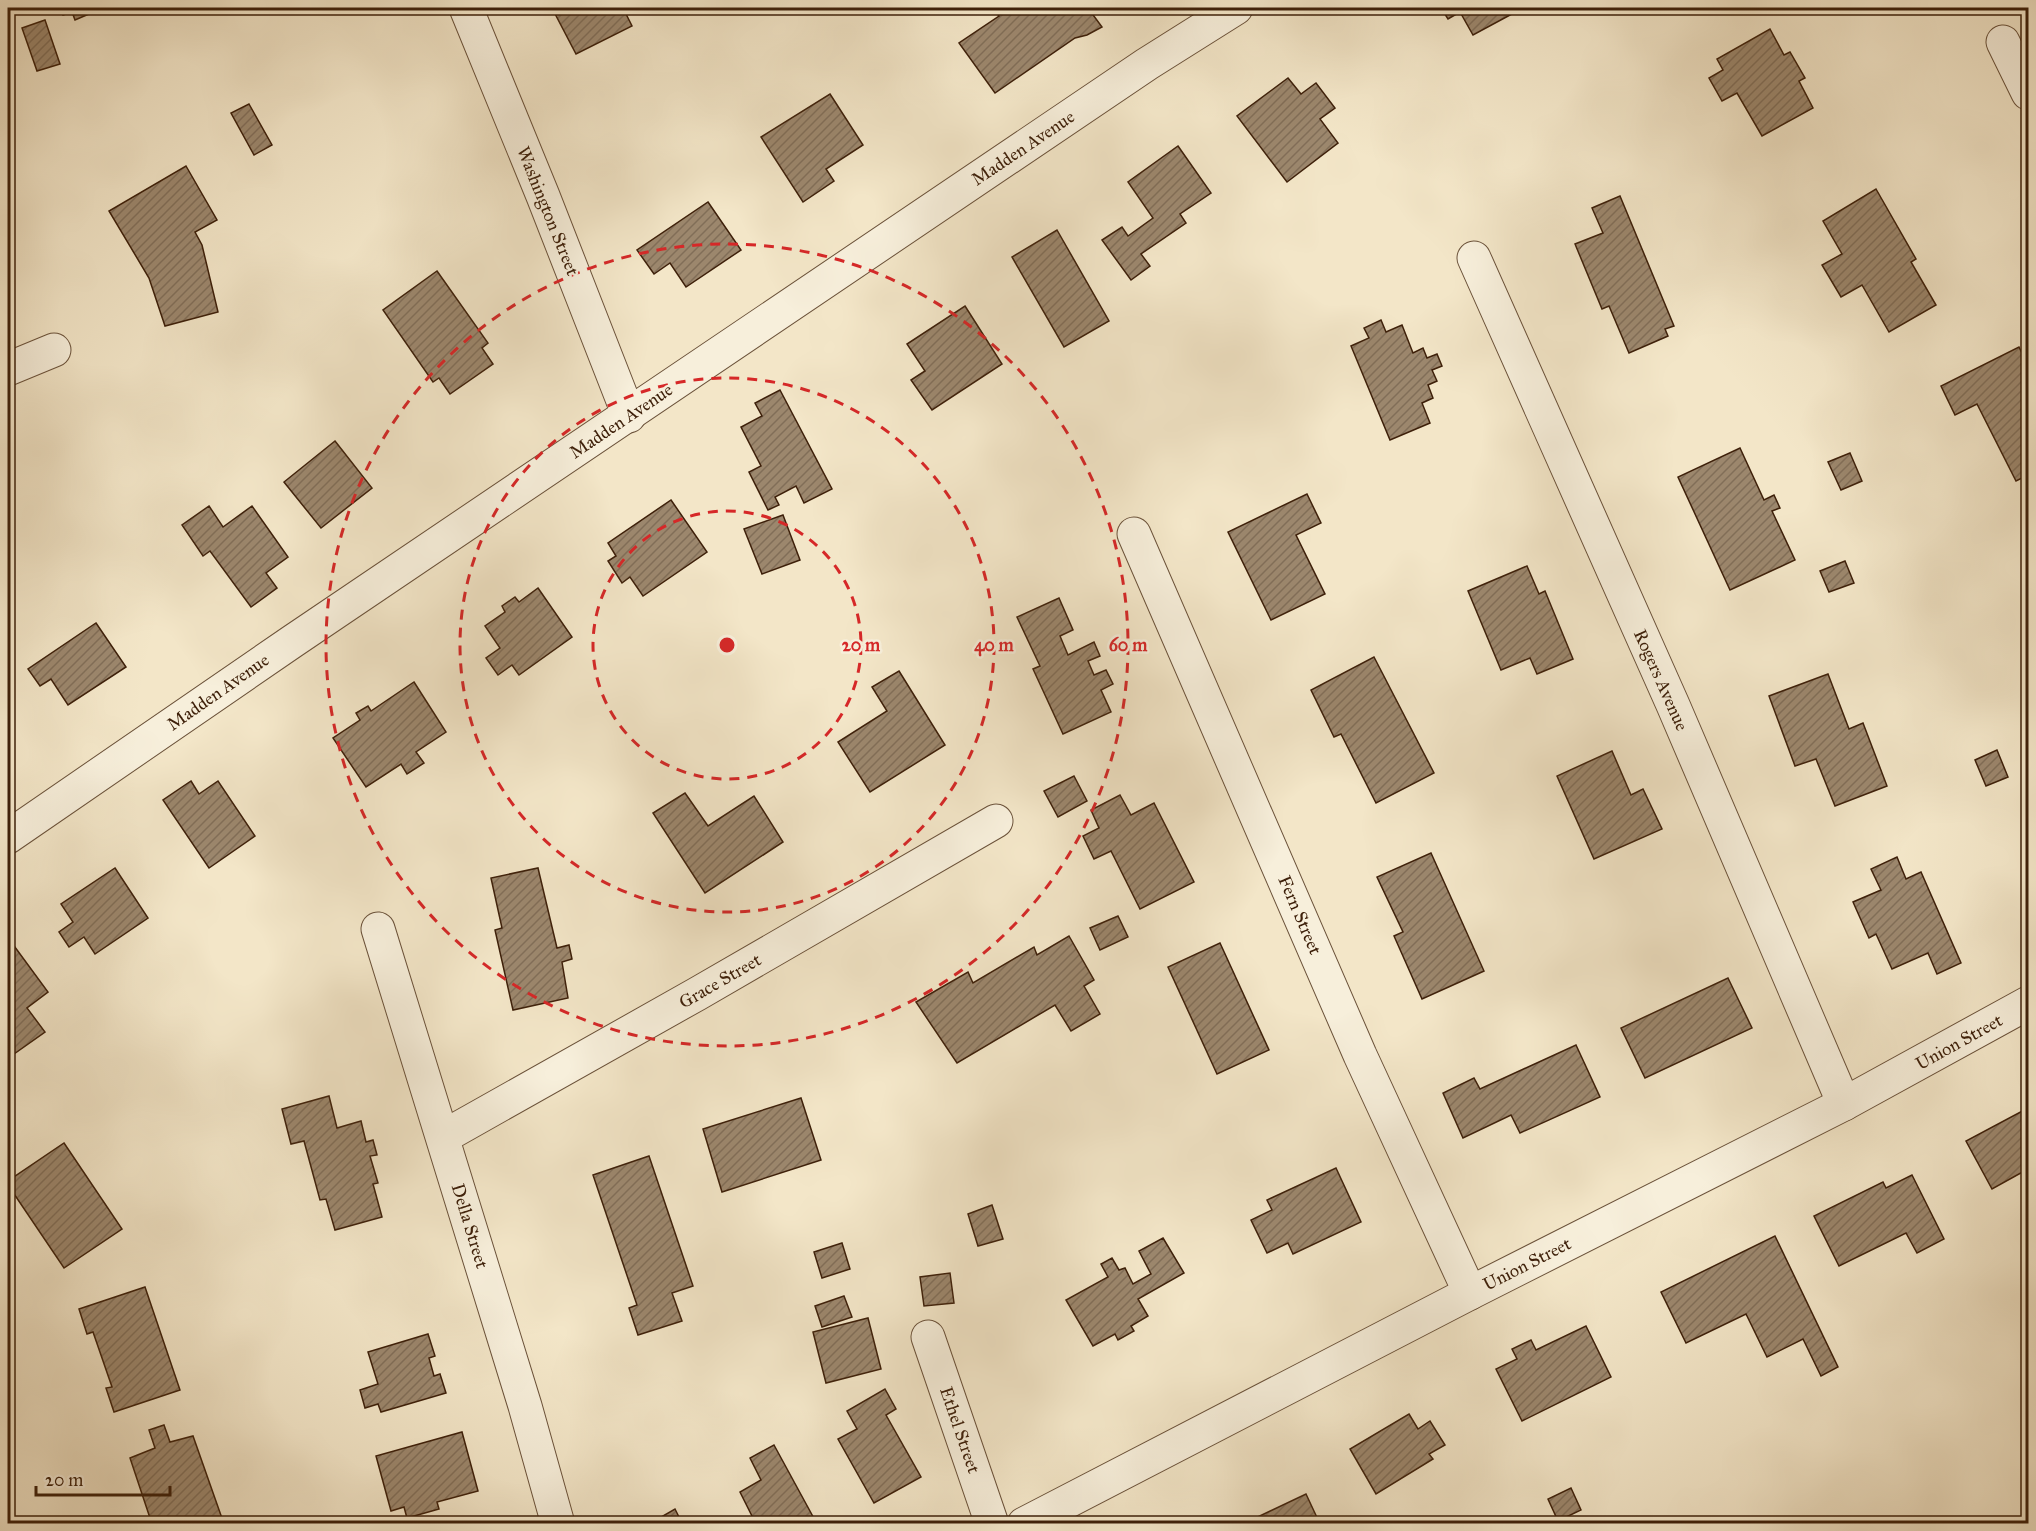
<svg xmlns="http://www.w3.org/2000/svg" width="2036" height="1531" font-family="'IM FELL Great Primer',serif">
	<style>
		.building { fill: url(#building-hatch); stroke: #3e200a; stroke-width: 1.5 }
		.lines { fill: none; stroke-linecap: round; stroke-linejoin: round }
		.street-casing { stroke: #6b523a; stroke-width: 35 }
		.street { stroke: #f7efdb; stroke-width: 33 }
		.ring { fill: none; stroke: #d62828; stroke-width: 3; stroke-dasharray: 10 8 }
		.labels { text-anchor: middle; stroke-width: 5; stroke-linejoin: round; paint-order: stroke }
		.street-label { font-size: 18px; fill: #3e200a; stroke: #f7efdb }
		.centre { fill: #d62828; stroke: #f7efdb; stroke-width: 3 }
		.ring-label { font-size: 18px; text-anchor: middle; font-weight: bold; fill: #d62828; stroke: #f7efdb; stroke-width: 5; stroke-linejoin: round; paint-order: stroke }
	</style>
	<defs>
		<pattern id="building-hatch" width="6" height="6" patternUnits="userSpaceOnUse" patternTransform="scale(1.5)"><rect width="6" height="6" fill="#9c876d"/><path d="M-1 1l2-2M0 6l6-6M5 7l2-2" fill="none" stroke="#816e58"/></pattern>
	</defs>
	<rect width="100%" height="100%" fill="#f3e6c8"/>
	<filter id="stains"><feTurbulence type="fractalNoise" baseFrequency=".00333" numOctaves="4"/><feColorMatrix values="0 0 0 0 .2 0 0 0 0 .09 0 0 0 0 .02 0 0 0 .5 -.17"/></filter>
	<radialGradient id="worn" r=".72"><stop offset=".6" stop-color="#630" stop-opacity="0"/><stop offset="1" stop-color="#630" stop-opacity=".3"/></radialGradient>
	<g class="building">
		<polygon points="60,8 95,8 96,11 75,20 72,12 63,15"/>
		<polygon points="552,8 623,8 632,26 576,54"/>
		<polygon points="993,8 1088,8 1102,27 1087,35 1075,38 995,93 959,43 999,16"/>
		<polygon points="1441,8 1523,8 1473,35 1460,12 1448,19"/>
		<polygon points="45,20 60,64 37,71 22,28"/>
		<polygon points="1770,29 1784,55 1790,52 1805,78 1799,81 1813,108 1762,136 1737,93 1722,101 1709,78 1723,70 1717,59"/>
		<polygon points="1288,78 1301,94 1316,83 1335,108 1320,119 1338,143 1287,182 1237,116"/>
		<polygon points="830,94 863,145 826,169 834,181 803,202 761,137"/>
		<polygon points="249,104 272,145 254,155 231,113"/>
		<polygon points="1178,146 1211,193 1180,214 1186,223 1141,254 1150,266 1131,280 1102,240 1122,227 1128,236 1153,218 1128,182"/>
		<polygon points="186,166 217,220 195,232 202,245 218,312 165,326 149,278 109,211"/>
		<polygon points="1876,189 1916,259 1911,262 1936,305 1889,332 1862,285 1841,297 1822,265 1842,254 1823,221"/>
		<polygon points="1620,196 1674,326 1665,329 1668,336 1629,353 1609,306 1602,309 1575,244 1603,233 1592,208"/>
		<polygon points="708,202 741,250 686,287 670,263 654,274 637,250"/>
		<polygon points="1057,230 1109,321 1064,347 1012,257"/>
		<polygon points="437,271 488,343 482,348 493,364 450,394 439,378 433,382 383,310"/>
		<polygon points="965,306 1002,364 932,410 911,380 925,371 907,344"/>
		<polygon points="1381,320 1386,332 1402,325 1413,353 1423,348 1427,358 1437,354 1442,366 1432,370 1437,381 1428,385 1433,398 1422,403 1430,423 1390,440 1351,346 1369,338 1364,328"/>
		<polygon points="2019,347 2028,366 2028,475 2016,481 1977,404 1955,415 1941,386"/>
		<polygon points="780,390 832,489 804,503 796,486 775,497 779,505 768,510 749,472 761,466 741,427 762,416 755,403"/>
		<polygon points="335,441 372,488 321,528 284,482"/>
		<polygon points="1740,448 1764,500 1774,495 1780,508 1772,511 1795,560 1730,590 1678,477"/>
		<polygon points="1850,453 1862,481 1841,490 1828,462"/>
		<polygon points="1307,494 1321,523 1296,535 1325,594 1271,620 1228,532"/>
		<polygon points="671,500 707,552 643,596 630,577 622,583 608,561 616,556 608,543"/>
		<polygon points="209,506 223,527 252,506 288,557 266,573 277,588 251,607 210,551 203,556 182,525"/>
		<polygon points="783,515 800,560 762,574 744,529"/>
		<polygon points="1845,561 1854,583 1829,592 1820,571"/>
		<polygon points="1527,566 1539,594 1545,591 1573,659 1537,674 1530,658 1501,670 1468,591"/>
		<polygon points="538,588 572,637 519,675 512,665 498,675 486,658 500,648 485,626 505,612 502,606 515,597 519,602"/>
		<polygon points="1059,598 1073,630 1060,636 1068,655 1094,642 1100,656 1088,661 1094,675 1106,670 1113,684 1101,690 1111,712 1063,734 1033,669 1040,666 1017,617"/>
		<polygon points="96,623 126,667 68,705 51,679 40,686 28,669"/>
		<polygon points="1374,657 1434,773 1376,803 1341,734 1334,737 1311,690"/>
		<polygon points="899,671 945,745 870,792 838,742 887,711 872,687"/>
		<polygon points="1828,674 1849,729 1863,723 1887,786 1835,806 1816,759 1795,766 1769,696"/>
		<polygon points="414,682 446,732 416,752 424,763 407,774 401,764 366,787 333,738 360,720 356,713 368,706 371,711"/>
		<polygon points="1997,750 2008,777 1986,786 1975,760"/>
		<polygon points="1612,751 1631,795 1643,789 1662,829 1594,859 1557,776"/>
		<polygon points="1074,776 1087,801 1058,817 1044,791"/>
		<polygon points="191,781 199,794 218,781 255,836 209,868 163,800"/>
		<polygon points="685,793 708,826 754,796 783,842 705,893 653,813"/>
		<polygon points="1120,795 1131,815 1154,803 1194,882 1140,909 1111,851 1094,859 1083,836 1099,828 1091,810"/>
		<polygon points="1431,853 1484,971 1422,999 1394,936 1403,932 1377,877"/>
		<polygon points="1897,857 1906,879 1921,872 1961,963 1937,974 1928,953 1892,969 1876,934 1869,938 1853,902 1881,890 1871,869"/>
		<polygon points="115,868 148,918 95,954 84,937 69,947 59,932 73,922 61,904"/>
		<polygon points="538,868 557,948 569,945 572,959 562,962 568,998 513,1010 495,930 502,928 491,878"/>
		<polygon points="1118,916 1128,937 1100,950 1090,928"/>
		<polygon points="1069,936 1094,980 1084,986 1100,1014 1071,1031 1055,1005 957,1063 916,1002 968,972 973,983 1034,947 1037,955"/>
		<polygon points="9,939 48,992 27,1008 45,1032 14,1054 8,1045 8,940"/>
		<polygon points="1220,943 1269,1050 1217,1074 1168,967"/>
		<polygon points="1728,978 1752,1028 1645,1078 1621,1028"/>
		<polygon points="1576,1045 1600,1097 1520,1133 1511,1115 1463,1138 1443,1093 1474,1078 1480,1089"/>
		<polygon points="329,1096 337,1128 361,1121 366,1142 373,1140 377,1155 370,1156 378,1183 373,1184 382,1217 335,1230 326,1199 320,1200 304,1141 291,1144 282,1109"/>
		<polygon points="801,1098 821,1160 722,1192 703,1129"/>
		<polygon points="2028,1108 2028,1169 1992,1189 1966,1141"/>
		<polygon points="64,1143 122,1229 64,1268 8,1185 8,1181"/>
		<polygon points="649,1156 693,1286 672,1293 682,1321 638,1335 629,1308 637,1305 593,1175"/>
		<polygon points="1336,1168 1361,1222 1293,1254 1288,1243 1267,1253 1251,1220 1272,1210 1267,1200"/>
		<polygon points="1912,1175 1944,1239 1917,1253 1906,1233 1839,1266 1814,1216 1883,1182 1886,1188"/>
		<polygon points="992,1205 1003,1239 978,1246 968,1214"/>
		<polygon points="1775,1236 1838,1367 1821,1376 1803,1339 1767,1357 1746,1314 1686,1343 1661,1292"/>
		<polygon points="1163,1238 1184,1273 1138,1299 1148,1316 1131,1326 1134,1331 1118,1340 1115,1334 1093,1346 1066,1300 1108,1277 1101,1264 1112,1258 1119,1270 1125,1268 1133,1284 1151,1274 1139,1251"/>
		<polygon points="842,1243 850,1269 822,1278 814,1252"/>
		<polygon points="950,1273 954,1303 924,1306 920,1277"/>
		<polygon points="145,1287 180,1390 114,1412 106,1388 112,1387 93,1332 87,1334 79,1309"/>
		<polygon points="844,1296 852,1317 822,1327 815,1306"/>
		<polygon points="868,1318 881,1369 826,1383 813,1332"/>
		<polygon points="1586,1326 1611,1377 1522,1421 1496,1369 1517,1359 1512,1349 1531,1340 1536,1350"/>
		<polygon points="428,1334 435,1356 429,1358 434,1376 440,1374 446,1393 381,1412 378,1404 365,1408 360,1390 378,1384 368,1352"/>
		<polygon points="885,1389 896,1409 886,1415 921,1477 874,1503 838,1439 857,1429 847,1411"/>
		<polygon points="1409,1414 1418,1429 1430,1421 1445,1445 1429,1454 1433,1459 1376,1494 1350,1449"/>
		<polygon points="164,1425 170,1442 193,1436 224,1524 152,1524 130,1458 155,1448 149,1430"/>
		<polygon points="462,1432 478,1491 437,1502 439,1509 407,1518 404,1507 391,1511 376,1456"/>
		<polygon points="774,1445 817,1524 756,1524 740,1492 761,1480 750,1458"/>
		<polygon points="1571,1488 1581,1510 1558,1521 1548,1499"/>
		<polygon points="1306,1494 1320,1524 1243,1524"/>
		<polygon points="675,1509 681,1521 688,1518 691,1524 649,1524"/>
	</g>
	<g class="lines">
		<g class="street-casing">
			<g id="street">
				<polyline points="466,8 543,196 629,416"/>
				<polyline points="2003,42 2028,93"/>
				<polyline points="1474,258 1673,705 1844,1104"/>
				<polyline points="8,369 54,350"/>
				<polyline points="1134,534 1360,1055 1470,1293"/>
				<polyline points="8,837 293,641 1147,64 1236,8"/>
				<polyline points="378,929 525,1406 558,1524"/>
				<polyline points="443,1137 697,994 996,821"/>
				<polyline points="928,1337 992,1524"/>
				<polyline points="1024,1524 1470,1293 1844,1104 2028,1003"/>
			</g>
		</g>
		<use href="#street" class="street"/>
	</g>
	<g class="ring">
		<circle cx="727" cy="645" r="134"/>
		<circle cx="727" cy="645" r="267"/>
		<circle cx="727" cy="645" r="401"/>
	</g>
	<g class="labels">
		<g class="street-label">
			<text transform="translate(1023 148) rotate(-34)" y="6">Madden Avenue</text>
			<text transform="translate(548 211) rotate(68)" y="6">Washington Street</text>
			<text transform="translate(621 421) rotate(-34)" y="6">Madden Avenue</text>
			<text transform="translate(1661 680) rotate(66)" y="6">Rogers Avenue</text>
			<text transform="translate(218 692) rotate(-35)" y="6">Madden Avenue</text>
			<text transform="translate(1300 915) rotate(67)" y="6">Fern Street</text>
			<text transform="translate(720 981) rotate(-30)" y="6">Grace Street</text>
			<text transform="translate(1959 1042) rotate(-29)" y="6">Union Street</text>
			<text transform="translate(470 1226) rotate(73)" y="6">Della Street</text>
			<text transform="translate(1527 1264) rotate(-27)" y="6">Union Street</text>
			<text transform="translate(960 1430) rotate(71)" y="6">Ethel Street</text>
		</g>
	</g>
	<circle cx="727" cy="645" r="9" class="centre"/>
	<g class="ring-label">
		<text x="861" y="651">20 m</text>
		<text x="994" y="651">40 m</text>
		<text x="1128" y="651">60 m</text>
	</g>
	<rect width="2036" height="1531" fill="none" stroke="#f3e6c8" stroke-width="30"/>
	<rect x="9" y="9" width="2018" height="1513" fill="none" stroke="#3e200a" stroke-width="3"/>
	<rect x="15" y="15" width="2006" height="1501" fill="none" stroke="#3e200a" stroke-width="1.5"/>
	<path d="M36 1486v9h134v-9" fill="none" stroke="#3e200a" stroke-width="3"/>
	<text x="45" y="1486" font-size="18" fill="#3e200a" stroke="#f7efdb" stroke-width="4.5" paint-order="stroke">20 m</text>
	<rect width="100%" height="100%" filter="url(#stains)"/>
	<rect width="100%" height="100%" fill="url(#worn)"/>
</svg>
